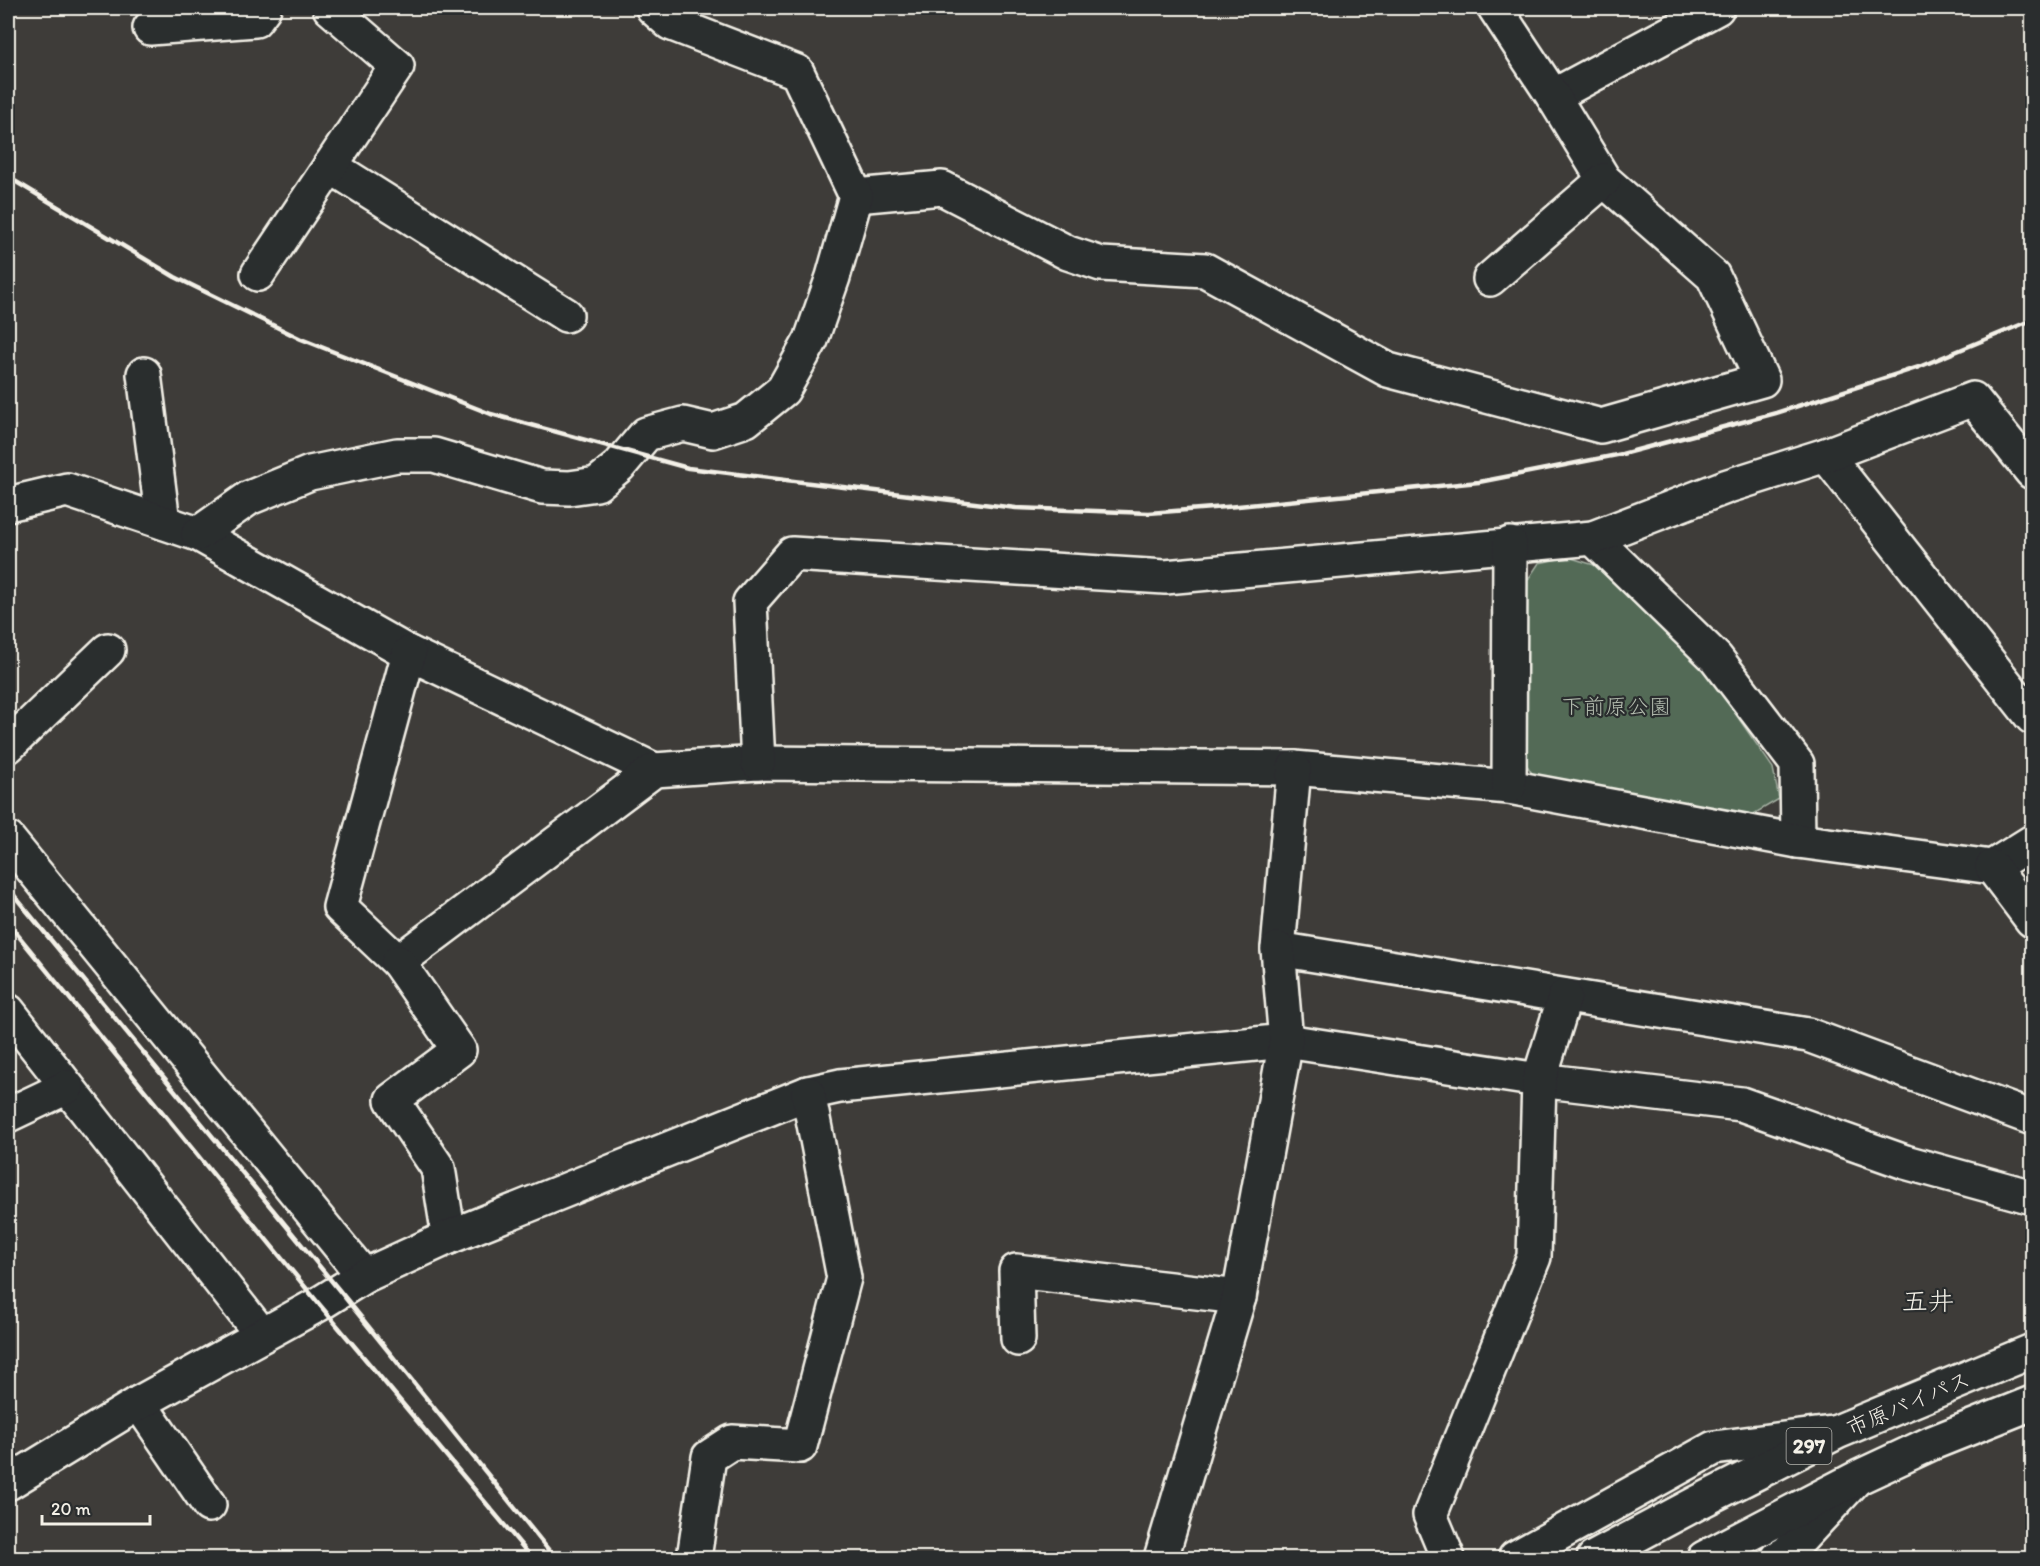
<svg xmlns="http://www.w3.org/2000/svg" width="2040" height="1566" font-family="Itim,'Klee One',sans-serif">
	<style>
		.green { fill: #526a57; stroke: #a3aea0; stroke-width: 1.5 }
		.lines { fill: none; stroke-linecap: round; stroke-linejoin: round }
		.minor-casing { stroke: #f4f1e8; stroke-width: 38 }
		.highway-casing { stroke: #f4f1e8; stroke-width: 38 }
		.minor { stroke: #2a2d2e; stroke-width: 33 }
		.highway { stroke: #2a2d2e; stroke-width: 33 }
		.rail { stroke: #f4f1e8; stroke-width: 4.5 }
		.labels { text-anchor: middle; stroke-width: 4.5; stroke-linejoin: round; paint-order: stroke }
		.shield { fill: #2a2d2e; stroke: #b7b6b0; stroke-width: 1.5 }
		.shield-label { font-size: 21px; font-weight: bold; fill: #f4f1e8 }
		.park-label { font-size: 22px; fill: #b3bbae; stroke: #2a2d2e }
		.street-label { font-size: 22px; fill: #f4f1e8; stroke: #2a2d2e }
		.quarter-label { font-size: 26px; fill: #f4f1e8; stroke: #2a2d2e }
	</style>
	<rect width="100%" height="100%" fill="#3e3c39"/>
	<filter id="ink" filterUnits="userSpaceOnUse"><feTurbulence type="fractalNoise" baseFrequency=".0167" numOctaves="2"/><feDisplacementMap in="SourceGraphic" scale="12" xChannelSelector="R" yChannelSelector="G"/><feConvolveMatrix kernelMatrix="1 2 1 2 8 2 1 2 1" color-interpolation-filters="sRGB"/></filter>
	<g filter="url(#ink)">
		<polygon class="green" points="1568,557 1594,565 1703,667 1773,768 1779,799 1752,815 1539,785 1525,762 1525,584 1539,563"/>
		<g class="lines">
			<g class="minor-casing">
				<g id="minor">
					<polyline points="150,28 255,20 264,8"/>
					<polyline points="1553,96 1717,8"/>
					<polyline points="330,166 566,315"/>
					<polyline points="856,196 942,188 1068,253 1101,264 1205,270 1388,370 1601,426 1762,380 1713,276 1604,180 1553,96 1495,8"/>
					<polyline points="258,274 397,66 330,8"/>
					<polyline points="1490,279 1604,180"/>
					<polyline points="144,374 163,522"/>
					<polyline points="1826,455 2032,717"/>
					<polyline points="8,504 67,490 198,534 409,653 654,770"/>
					<polyline points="198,534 249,498 310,473 358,463 397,455 434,455 542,487 569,488 597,484 619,466 646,434 683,424 713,431 746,420 783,390 811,340 833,277 856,196 797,72 670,23 653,8"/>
					<polyline points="1593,538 1716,658 1797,764 1798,841"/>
					<polyline points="409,653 340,907 398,962 654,770 758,763 1294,768 1509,787 1798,841 1992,867 2032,842"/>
					<polyline points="8,746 108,650"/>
					<polyline points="758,763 750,602 792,554 1165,577 1593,538 1728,486 1826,455 1973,399 2032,472"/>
					<polyline points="1294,768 1278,949 1808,1035 2032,1118"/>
					<polyline points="1509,787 1510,544"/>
					<polyline points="8,839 364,1276"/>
					<polyline points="1992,867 2032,920"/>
					<polyline points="398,962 459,1050 392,1100 438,1168 449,1237"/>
					<polyline points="8,1011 262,1335"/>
					<polyline points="8,1115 67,1087"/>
					<polyline points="1018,1339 1016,1271 1239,1297"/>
					<polyline points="139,1403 209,1505"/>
					<polyline points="8,1483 139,1403 319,1304 364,1276 449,1237 808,1093 840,1086 1286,1041 1539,1080 1741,1104 1905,1162 2032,1197"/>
					<polyline points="694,1558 709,1457 732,1442 800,1446 844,1278 808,1093"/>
					<polyline points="1161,1558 1239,1297 1286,1041 1278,949"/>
					<polyline points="1448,1558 1430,1515 1534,1257 1539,1080 1565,996"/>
					<polyline points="1515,1558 1714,1448 1832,1433"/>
					<polyline points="1778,1558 1787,1553 1854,1481"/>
				</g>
			</g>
			<g class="highway-casing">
				<g id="highway">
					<polyline points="1594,1558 1697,1503 1837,1432 2032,1351"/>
					<polyline points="1704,1558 1859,1477 1932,1443 2032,1403"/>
				</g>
			</g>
			<use href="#minor" class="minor"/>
			<use href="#highway" class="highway"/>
			<g class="rail">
				<polyline points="8,177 175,277 301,339 491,414 688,468 1016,508 1149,513 1238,506 1479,482 1622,454 1776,413 1919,367 2032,320"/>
				<polyline points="8,888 339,1290 555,1558"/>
				<polyline points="8,923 319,1304 532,1558"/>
			</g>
		</g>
	</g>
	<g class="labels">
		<rect class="shield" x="1786.5" y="1428" width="45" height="36" rx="4.5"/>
		<g class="shield-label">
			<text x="1809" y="1453">297</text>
		</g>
		<g class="park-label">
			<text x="1616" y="714">下前原公園</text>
		</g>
		<g class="street-label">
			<text transform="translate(1908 1403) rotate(-23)" y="8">市原バイパス</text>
		</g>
		<g class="quarter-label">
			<text x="1928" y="1310">五井</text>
		</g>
	</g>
	<rect width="2040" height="1566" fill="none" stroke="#2a2d2e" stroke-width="30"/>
	<rect x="15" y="15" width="2010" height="1536" fill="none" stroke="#f4f1e8" stroke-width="2" filter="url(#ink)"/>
	<path d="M42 1515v9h108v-9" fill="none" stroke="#f4f1e8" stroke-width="3"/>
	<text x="51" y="1515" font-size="18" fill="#f4f1e8" stroke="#2a2d2e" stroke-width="4.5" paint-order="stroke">20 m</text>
</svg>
